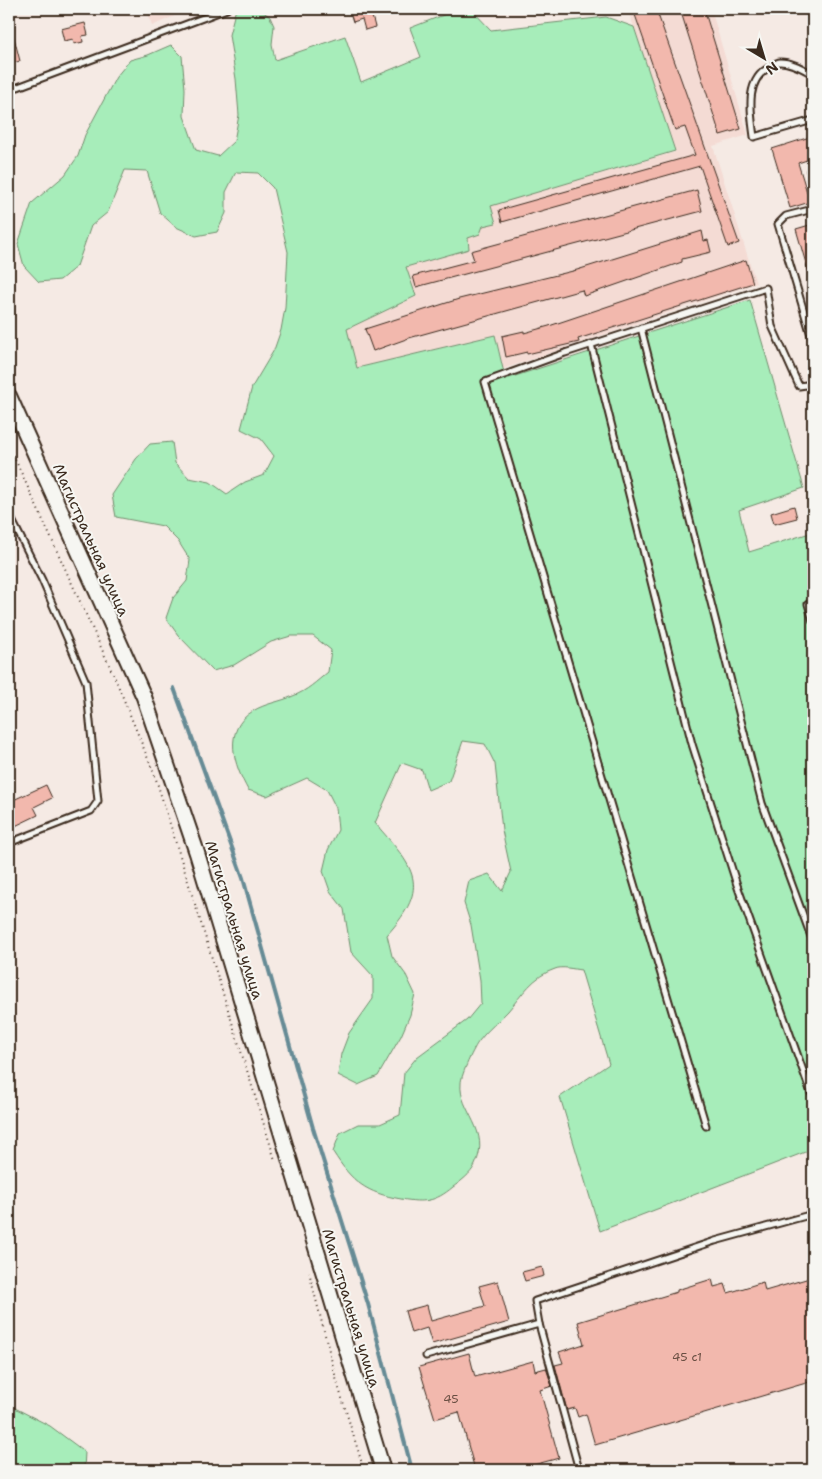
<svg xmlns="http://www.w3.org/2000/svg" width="822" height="1479" font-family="'Shantell Sans',sans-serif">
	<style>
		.built { fill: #f4dbd4 }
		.green { fill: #a7edba; stroke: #718c6c }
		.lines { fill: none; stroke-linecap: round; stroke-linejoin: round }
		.stream { stroke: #668b95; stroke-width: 4 }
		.building { fill: #f2b8ad; stroke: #3b2a1e }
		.lane-casing { stroke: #3b2a1e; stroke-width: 9 }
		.secondary-casing { stroke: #3b2a1e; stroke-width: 18 }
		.path { stroke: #3b2a1e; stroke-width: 2; stroke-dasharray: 1 4; stroke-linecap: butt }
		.lane { stroke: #f6f6f2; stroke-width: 5 }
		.secondary { stroke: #f6f6f2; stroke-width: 14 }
		.labels { text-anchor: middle; stroke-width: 4; stroke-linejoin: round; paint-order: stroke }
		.number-label { font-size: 12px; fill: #694e42 }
		.street-label { font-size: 15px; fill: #3b2a1e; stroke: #f6f6f2 }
	</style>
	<rect width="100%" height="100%" fill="#f5eae4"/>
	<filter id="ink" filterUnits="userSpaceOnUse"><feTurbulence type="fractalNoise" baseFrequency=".02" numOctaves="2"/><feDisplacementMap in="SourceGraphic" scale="10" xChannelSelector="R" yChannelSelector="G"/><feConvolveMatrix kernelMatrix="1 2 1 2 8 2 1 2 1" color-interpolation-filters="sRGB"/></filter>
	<g filter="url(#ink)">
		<g class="built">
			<polygon points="147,9 190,9 152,26"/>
			<polygon points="628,9 711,9 748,135 713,146 756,283 503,369 495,335 357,368 347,329 416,297 406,267 469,249 468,238 483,226 490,206 675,152"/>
		</g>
		<g class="green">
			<path d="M 240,9 L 260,9 L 270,17 L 274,26 L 272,44 L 275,60 L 345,36 L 361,82 L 421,57 L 410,28 L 459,9 L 471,9 L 491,30 L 606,17 L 634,27 L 675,151 L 491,206 L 496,223 L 483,226 L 480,234 L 468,238 L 469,249 L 406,267 L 416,296 L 347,329 L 357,368 L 495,335 L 503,369 L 509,378 L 750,300 L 804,488 L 739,510 L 749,552 L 810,533 L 813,574 L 813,1149 L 600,1231 L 560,1097 L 609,1064 L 581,970 C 573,969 562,966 555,969 C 533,976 522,995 508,1011 C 499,1021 487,1030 479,1041 C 474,1047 461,1075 461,1083 C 458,1111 492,1130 475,1165 C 471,1174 460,1182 453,1187 C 435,1202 424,1203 401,1199 C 366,1193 352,1182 333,1152 L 340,1133 L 358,1124 L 380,1124 L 400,1115 L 404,1073 L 417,1057 L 467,1020 L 481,1003 L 480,980 L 471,925 L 464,903 L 469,881 L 489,874 L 502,891 L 511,872 L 502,830 L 495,764 L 485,744 L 463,741 L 449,781 L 428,790 L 422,770 L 402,763 L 375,823 C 414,868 432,885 387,935 L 392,956 L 406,975 L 415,994 L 410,1015 L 401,1036 L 378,1076 L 358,1085 L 338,1075 L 341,1054 L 349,1033 L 373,999 L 373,976 L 351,952 L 344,909 L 330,891 L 323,871 L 328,850 L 338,830 L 336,808 L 327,790 L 307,778 L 267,796 L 248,790 C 234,765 222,730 253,711 C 266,703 280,702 293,696 C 307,691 317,681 328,672 L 331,650 L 313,636 L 291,636 L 271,642 L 234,665 L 213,671 L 178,635 L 166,618 L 173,598 L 187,581 L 190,560 L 178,541 L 163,526 L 116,517 L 112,495 L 136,459 L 150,444 L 172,442 L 175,463 L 189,478 L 210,482 L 227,494 L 245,482 L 264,475 L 274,456 L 261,439 L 241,429 L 252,387 L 274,350 L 281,330 L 285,308 L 288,252 L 273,188 L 258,173 L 236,172 L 226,192 L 226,213 L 217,232 L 196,236 L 176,227 L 160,213 L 147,171 L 125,170 L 108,212 L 91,226 L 77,266 L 60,280 L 39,282 L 24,266 L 18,244 L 32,203 L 65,175 L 78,156 L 85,135 L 116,77 L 130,60 L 148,55 L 171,45 L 182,56 L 185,89 L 184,116 L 196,150 L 218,156 L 234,141 L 239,115 L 236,79 L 229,35 L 235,12 Z"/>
			<polygon points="9,1405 50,1426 85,1452 84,1470 9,1470"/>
		</g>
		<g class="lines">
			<polyline class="stream" points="174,688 243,878 313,1128 368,1304 412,1470"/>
		</g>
		<g class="building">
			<polygon points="349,9 370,9 375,27 365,30 362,19 353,22"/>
			<polygon points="633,9 656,9 739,243 728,247 700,166 502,222 499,210 695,155 685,127 675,130"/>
			<polygon points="680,9 704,9 741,129 720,135"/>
			<polygon points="85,23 88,35 82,36 83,42 74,44 73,39 64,41 61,29"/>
			<polygon points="9,30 12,30 20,61 9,64"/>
			<polygon points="813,136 813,158 798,163 810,202 790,208 772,149"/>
			<polygon points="697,190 702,211 416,287 413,276 474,260 471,251"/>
			<polygon points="813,224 813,281 811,281 796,229"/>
			<polygon points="702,231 704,241 708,240 711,252 682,259 682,262 584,296 582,290 409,338 373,351 365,329 459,299 577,270"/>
			<polygon points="746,260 753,283 578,339 579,342 527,354 527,352 506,357 502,336 524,331 524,333 549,326"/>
			<polygon points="794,506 797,518 774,524 771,513"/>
			<polygon points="46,785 52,798 34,807 38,815 9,829 9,802"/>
			<polygon points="542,1267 544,1276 525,1281 522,1272"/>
			<polygon points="813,1277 813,1381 595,1445 586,1414 578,1417 575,1408 567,1410 555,1365 563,1363 559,1352 584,1344 578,1322 677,1292 677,1290 712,1279 714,1287 725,1284 728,1293 763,1282 765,1291"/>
			<polygon points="498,1281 509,1322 432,1344 427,1328 411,1333 405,1311 427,1305 431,1321 485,1306 479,1286"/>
			<polygon points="469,1353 475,1377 533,1361 535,1371 546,1368 552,1386 540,1390 559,1458 515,1470 475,1470 459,1412 435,1419 419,1367"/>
		</g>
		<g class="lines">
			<g class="lane-casing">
				<g id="lane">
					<path d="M 813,74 C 803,69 792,62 780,62 C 777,62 773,65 770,67 C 744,80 751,113 754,137 L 813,120"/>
					<polyline points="18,87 227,9"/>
					<polyline points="813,170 810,171 813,183"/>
					<polyline points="813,209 786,216 778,224 813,342"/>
					<polyline points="641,328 762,803 813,942"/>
					<polyline points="591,344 692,744 737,885 811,1093"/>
					<polyline points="9,514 42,580 86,682 98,801 91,811 9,843"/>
					<polyline points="813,601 808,604 813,621"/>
					<polyline points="706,1126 485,382 565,353 766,288 772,326 799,386 813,384"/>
					<polyline points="426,1356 539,1324"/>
					<polyline points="579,1470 539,1324 535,1301 715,1241 813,1214"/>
				</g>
			</g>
			<g class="secondary-casing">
				<polyline id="secondary" points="9,396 144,697 197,853 383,1470"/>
			</g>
			<g class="path">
				<polyline points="9,446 115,678 155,776 275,1160"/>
				<polyline points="309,1272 337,1382 364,1470"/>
			</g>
			<use href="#lane" class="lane"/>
			<use href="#secondary" class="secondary"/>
		</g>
	</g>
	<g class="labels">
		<g class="number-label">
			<text x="687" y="1361">45 с1</text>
			<text x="451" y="1403">45</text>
		</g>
		<g class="street-label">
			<text transform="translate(91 540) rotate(66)" y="5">Магистральная улица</text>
			<text transform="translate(234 920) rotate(73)" y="5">Магистральная улица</text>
			<text transform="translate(351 1308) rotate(73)" y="5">Магистральная улица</text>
		</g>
	</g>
	<rect width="822" height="1479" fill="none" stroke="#f6f6f2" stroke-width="30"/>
	<rect x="15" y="15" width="792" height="1449" fill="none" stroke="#3b2a1e" stroke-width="2" filter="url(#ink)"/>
	<g transform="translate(764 58) rotate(142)" stroke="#f6f6f2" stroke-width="4" paint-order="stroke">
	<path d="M0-4L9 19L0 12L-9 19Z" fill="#3b2a1e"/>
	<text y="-8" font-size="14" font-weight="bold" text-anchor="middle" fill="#3b2a1e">N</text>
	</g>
</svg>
